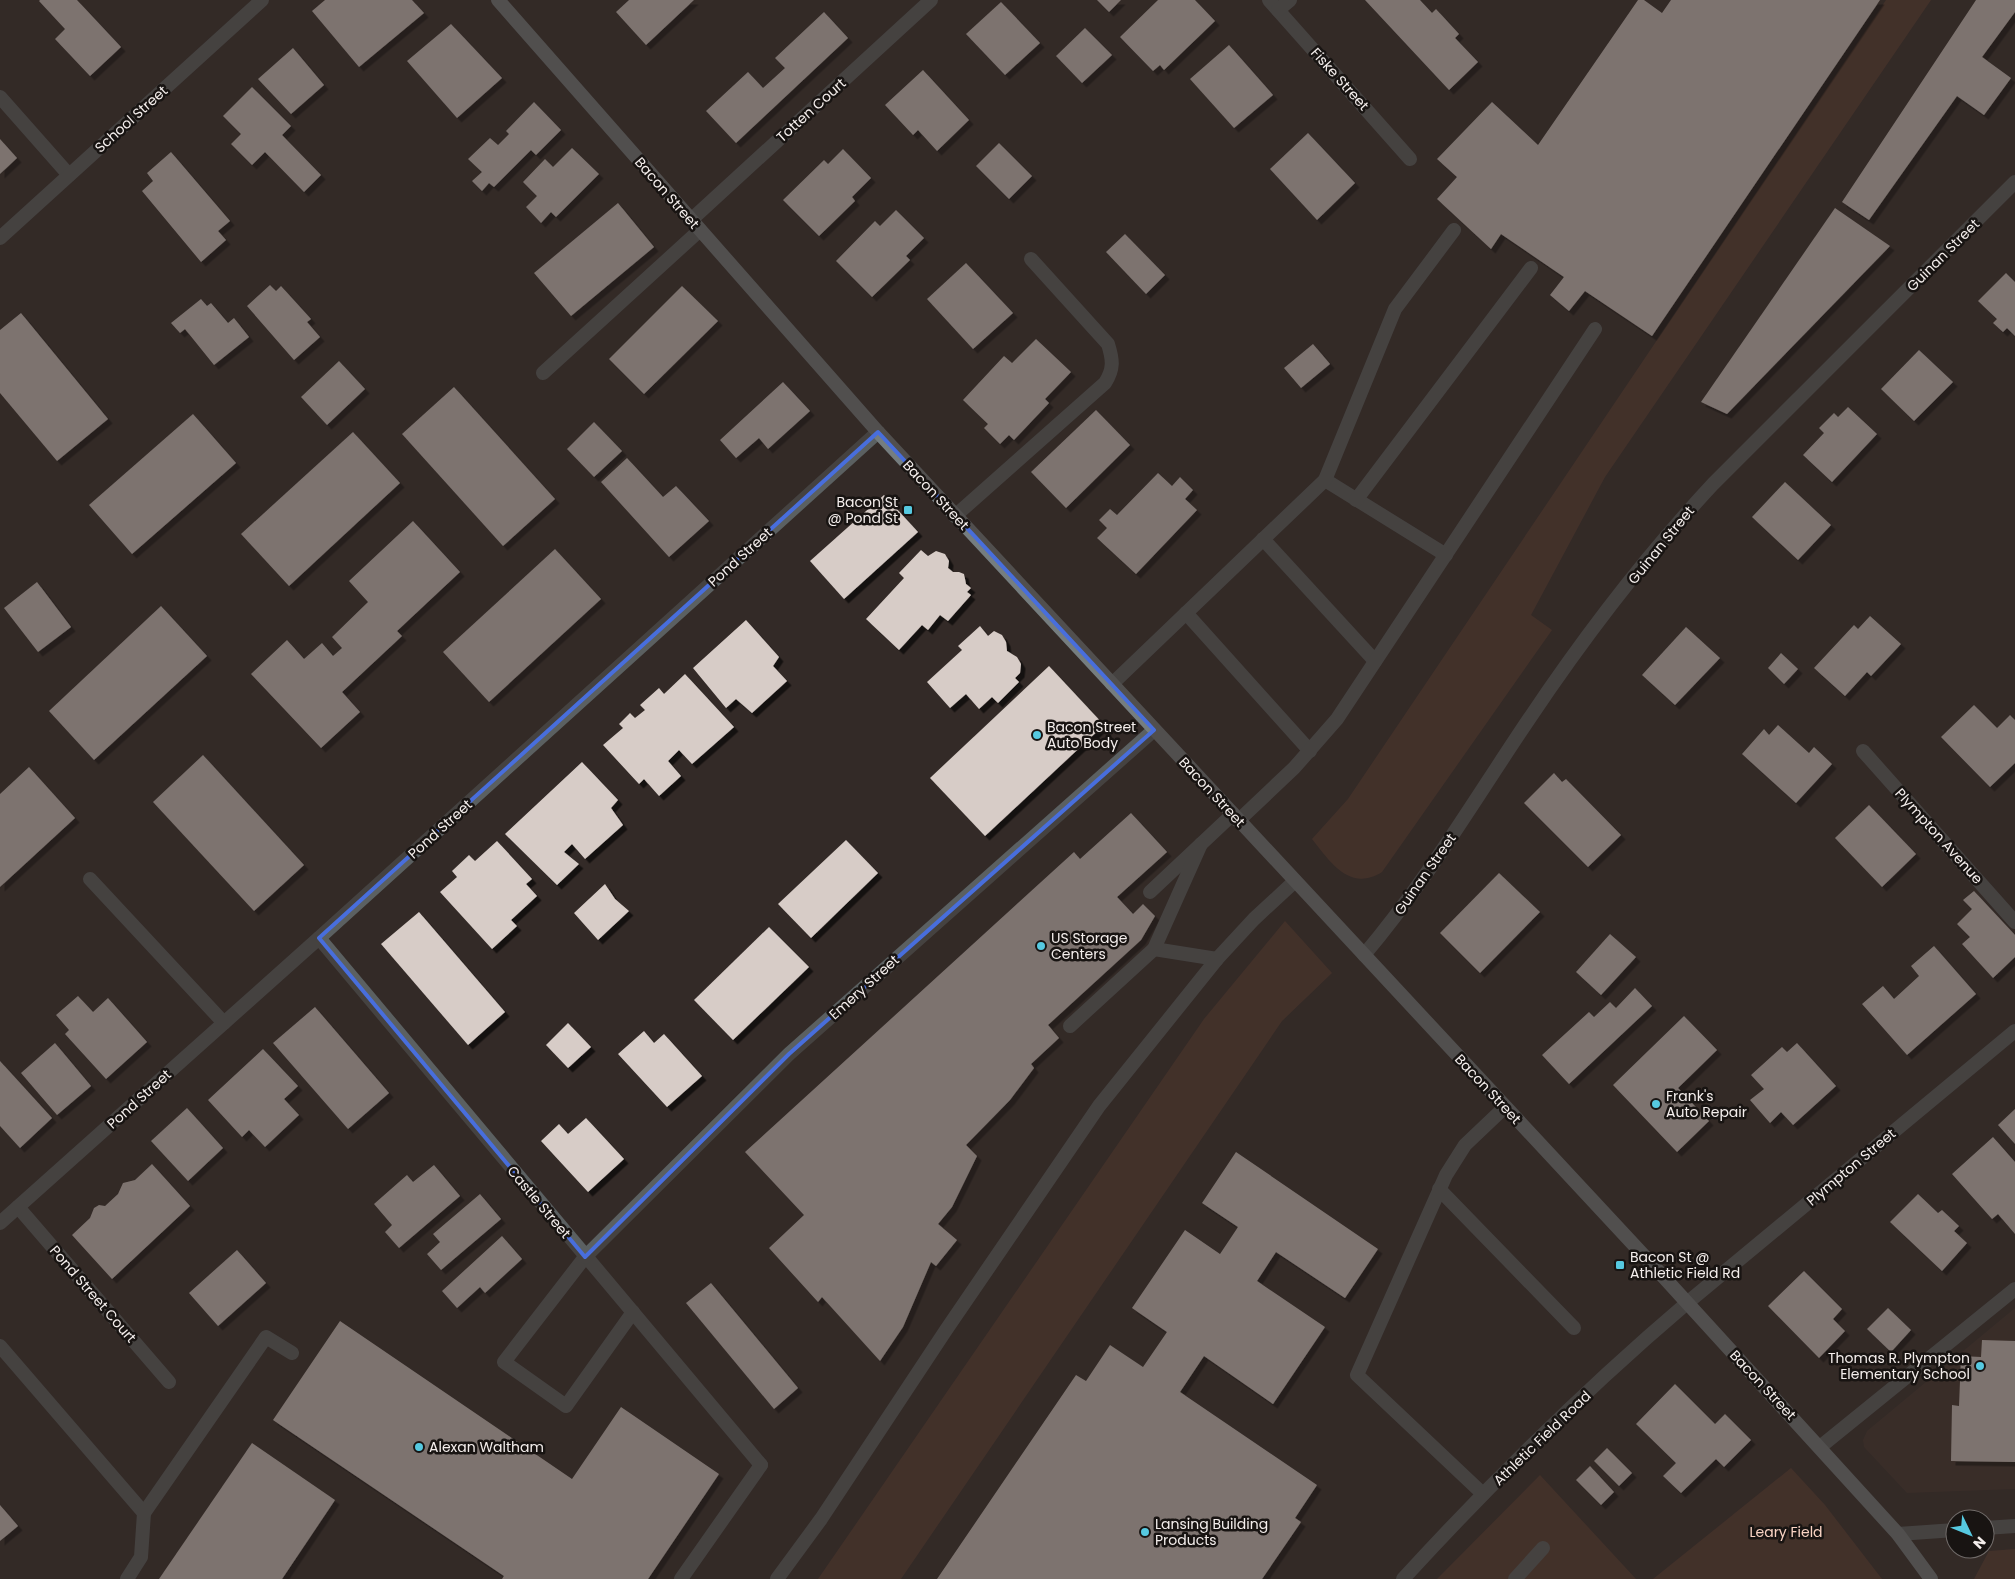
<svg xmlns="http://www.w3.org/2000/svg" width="2015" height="1579" font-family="Poppins,sans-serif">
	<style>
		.built { fill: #41322b }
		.green { fill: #563a2e }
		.building { fill: #d7ccc7; filter: url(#shadow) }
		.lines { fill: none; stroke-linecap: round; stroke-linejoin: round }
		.service { stroke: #5b6061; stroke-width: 14 }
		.minor { stroke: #5b6061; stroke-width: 14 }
		.tertiary { stroke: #5b6061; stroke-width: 14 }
		.secondary { stroke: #757d7f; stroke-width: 14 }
		.marked { fill: none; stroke: #486edc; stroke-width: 4; stroke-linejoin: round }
		.poi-dot { fill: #56c9e0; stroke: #181412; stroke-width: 2 }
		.labels { text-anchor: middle; stroke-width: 5; stroke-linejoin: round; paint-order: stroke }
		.street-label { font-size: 14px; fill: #f4eeec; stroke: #181412 }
		.poi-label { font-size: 14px; fill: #f4eeec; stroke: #181412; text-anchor: start }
		.park-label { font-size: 14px; fill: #f9d3c3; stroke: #181412 }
	</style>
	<defs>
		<filter id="shadow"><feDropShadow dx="4.5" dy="4.5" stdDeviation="0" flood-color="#0009"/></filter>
	</defs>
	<rect width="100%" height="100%" fill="#332a27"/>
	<polygon class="built" points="2015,1308 2015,1489 1907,1493 1864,1447 1863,1440 1867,1431"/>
	<g class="green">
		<path d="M 1886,0 L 1931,0 L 1605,477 L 1531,615 L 1552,630 L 1382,872 C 1350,892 1331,863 1312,839 L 1348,799 Z"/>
		<polygon points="1285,921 1332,973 1282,1021 901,1579 818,1579 1204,1019"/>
		<polygon points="1791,1468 1825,1505 1882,1579 1653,1579"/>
		<polygon points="1540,1475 1636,1579 1437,1579"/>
		<polygon points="2015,1549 2015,1579 1974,1579 1989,1551"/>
	</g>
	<g class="building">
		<polygon points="40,0 77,0 121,47 90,76 55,39 65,29 39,1"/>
		<polygon points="325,0 412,0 424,13 359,67 312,11"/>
		<polygon points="629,0 694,0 646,45 616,12"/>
		<polygon points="1097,0 1121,0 1109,12"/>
		<polygon points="1158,0 1195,0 1215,21 1164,70 1160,65 1153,71 1120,37"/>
		<polygon points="1365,0 1420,0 1432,13 1436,9 1459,34 1455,38 1478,62 1449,90"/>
		<polygon points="1638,0 1644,0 1662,13 1671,0 1880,0 1652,336 1585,291 1569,311 1550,295 1564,277 1501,234 1491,249 1437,199 1457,177 1437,159 1492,102 1538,145"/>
		<polygon points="1976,0 2015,0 2015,12 1982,57 2011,78 1984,115 1957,96 1869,220 1842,202"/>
		<polygon points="1001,2 1040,43 1005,75 966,34"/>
		<polygon points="824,12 848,38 736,143 706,111 748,72 763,88 785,68 775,58"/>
		<polygon points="451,24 502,78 457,118 407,61"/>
		<polygon points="1085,28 1112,55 1082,83 1056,56"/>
		<polygon points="1229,45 1273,95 1234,128 1190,79"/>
		<polygon points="293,48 324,85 291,114 258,79"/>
		<polygon points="923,70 969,120 937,151 918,130 913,135 885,105"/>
		<polygon points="252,87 291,126 282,135 321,175 304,192 265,152 252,165 231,144 241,134 223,116"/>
		<polygon points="534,102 561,130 536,155 531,150 494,187 489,183 482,191 472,181 482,172 468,159 490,138 498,145 509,134 506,131"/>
		<polygon points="1308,133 1355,183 1317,220 1270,169"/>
		<polygon points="0,139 17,158 0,174"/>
		<polygon points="999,143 1032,176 1009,199 976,166"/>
		<polygon points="572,148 599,174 556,217 551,212 541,223 526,207 537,196 523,182 545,159 553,167"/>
		<polygon points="843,149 871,178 852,197 855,201 819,236 783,200 824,160 828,164"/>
		<polygon points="171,152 230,221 218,231 226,240 201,262 142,191 153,181 147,173"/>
		<polygon points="618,203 654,247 571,316 534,273"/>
		<polygon points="1835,208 1890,246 1727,414 1701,402"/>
		<polygon points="896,210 924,238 906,256 910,260 872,297 836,261 875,221 880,226"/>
		<polygon points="1125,234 1165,275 1146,294 1106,252"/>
		<polygon points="966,263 1013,313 973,349 927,299"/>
		<polygon points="2006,273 2015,282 2015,336 2007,328 2003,332 1993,323 1997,319 1978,301"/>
		<polygon points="270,285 276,291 281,286 311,319 307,322 320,337 294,360 247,306"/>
		<polygon points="682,286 718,321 644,394 609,359"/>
		<polygon points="201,299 207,306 211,303 228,323 234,318 249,337 214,365 185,329 180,333 171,323"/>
		<polygon points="21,313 108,419 57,461 0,393 0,330"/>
		<polygon points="1036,339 1071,372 1045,399 1049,403 1014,440 1009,435 1000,444 984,428 988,424 963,400 1004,356 1012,363"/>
		<polygon points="1313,344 1330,364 1301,388 1284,368"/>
		<polygon points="1919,350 1953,382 1914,421 1881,389"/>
		<polygon points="339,361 365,389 327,425 301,397"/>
		<polygon points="783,382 810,411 768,449 759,438 736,458 720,440"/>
		<polygon points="454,387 555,499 503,546 402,434"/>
		<polygon points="1848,407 1877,434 1832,482 1803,455 1824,433 1819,428 1834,413 1838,417"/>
		<polygon points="1096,410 1130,445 1066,508 1031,472"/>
		<polygon points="193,414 236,463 132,554 89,505"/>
		<polygon points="594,422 622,451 594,477 567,449"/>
		<polygon points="353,432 400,483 289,586 241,534"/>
		<polygon points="627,458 663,497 676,486 709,521 669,557 601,482"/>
		<polygon points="1158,473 1172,486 1180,477 1193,490 1185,499 1197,510 1136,574 1097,538 1107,528 1099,520 1110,509 1117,515"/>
		<polygon points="1785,482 1831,525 1798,560 1752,517"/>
		<polygon points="884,495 918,532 844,599 810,561"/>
		<polygon points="413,521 460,572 397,631 402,636 342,692 360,712 321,748 251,674 287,640 304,659 322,643 333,656 342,648 332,637 368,602 349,581"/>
		<polygon points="555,549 601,599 489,702 443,652"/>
		<polygon points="921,550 928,556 936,551 945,554 949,561 948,568 953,572 959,572 964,574 966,584 971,588 967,592 971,595 948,621 940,615 928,630 922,625 899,650 866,619 904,578 899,573"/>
		<polygon points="37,582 71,627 38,652 4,608"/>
		<polygon points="161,606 207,656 94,760 49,711"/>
		<polygon points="1870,616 1901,644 1871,676 1867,672 1845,696 1814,668 1854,625 1858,629"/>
		<polygon points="746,620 779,657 773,666 787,681 752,713 736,699 726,708 693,668"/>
		<polygon points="980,626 988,636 994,631 1002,635 1006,642 1007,651 1017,657 1021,664 1020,673 1015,678 1019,682 998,703 992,697 979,709 966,694 950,708 927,682 962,650 958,646"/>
		<polygon points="1686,627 1720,658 1675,705 1642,675"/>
		<polygon points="1781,653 1798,669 1784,684 1768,668"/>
		<polygon points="1049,666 1104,725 985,836 930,778"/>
		<polygon points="685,674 734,727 692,764 679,750 668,761 681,776 659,796 644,779 639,784 603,745 623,728 619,724 630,713 635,718 645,710 640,705 659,688 664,694"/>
		<polygon points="1974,705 1997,728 2010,715 2015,720 2015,763 1990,787 1941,737"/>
		<polygon points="1778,725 1809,753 1814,747 1832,764 1796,803 1742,754 1764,729 1769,735"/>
		<polygon points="203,755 304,865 254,911 153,802"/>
		<polygon points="582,762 618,800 611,808 623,825 585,859 572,844 564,852 579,864 557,885 505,834"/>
		<polygon points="29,767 75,818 0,887 0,794"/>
		<polygon points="1554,773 1562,782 1566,779 1621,835 1588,867 1524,803"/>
		<polygon points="1869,805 1916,854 1882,887 1835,838"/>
		<polygon points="1131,813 1167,852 1117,897 1133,914 1143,904 1155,916 1141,940 1048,1025 1059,1038 1031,1064 1034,1068 1010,1100 966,1145 977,1156 952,1207 938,1224 957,1240 936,1266 931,1262 903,1327 880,1361 822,1297 818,1302 769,1248 804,1215 745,1152 1074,852 1080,859"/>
		<polygon points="846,840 878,873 811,938 778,904"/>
		<polygon points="497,841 532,879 526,884 537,896 511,920 517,926 492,949 440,892 457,877 452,871 469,855 475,861"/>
		<polygon points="1499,873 1540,912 1480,973 1440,933"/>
		<polygon points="605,884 615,899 629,911 598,940 574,913"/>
		<polygon points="1974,891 2015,935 2015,957 1993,978 1962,944 1970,937 1957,924 1972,909 1963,900"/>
		<polygon points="419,912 505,1012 468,1045 381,944"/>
		<polygon points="769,927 809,967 733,1040 694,1000"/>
		<polygon points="1610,934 1636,957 1601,995 1576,972"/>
		<polygon points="1934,946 1976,994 1907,1055 1862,1004 1883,986 1894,999 1919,976 1911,966"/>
		<polygon points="1635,988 1652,1006 1569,1084 1542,1055 1589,1012 1594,1017 1610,1002 1616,1008"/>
		<polygon points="78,996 93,1012 108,998 147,1042 106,1079 65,1034 69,1030 56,1015"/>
		<polygon points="315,1007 389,1093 348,1129 273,1043"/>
		<polygon points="1684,1016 1717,1050 1678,1088 1709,1121 1677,1152 1613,1085"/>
		<polygon points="568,1023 591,1047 568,1068 546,1045"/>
		<polygon points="644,1031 654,1043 664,1034 702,1076 667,1107 618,1054"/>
		<polygon points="55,1043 91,1086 57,1115 21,1073"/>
		<polygon points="1797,1043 1836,1086 1793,1125 1781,1112 1770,1123 1750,1100 1764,1089 1751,1075 1782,1047 1787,1052"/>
		<polygon points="263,1049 298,1086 284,1099 299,1115 265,1147 249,1130 242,1137 208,1100"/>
		<polygon points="0,1061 52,1118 20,1148 0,1126"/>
		<polygon points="187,1108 223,1148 188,1181 151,1141"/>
		<polygon points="2015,1109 2015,1144 1998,1125"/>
		<polygon points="586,1118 624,1159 588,1192 541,1141 559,1124 568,1134"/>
		<polygon points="1993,1137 2015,1162 2015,1234 1998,1214 1992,1219 1952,1174"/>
		<polygon points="1236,1152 1378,1249 1345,1298 1276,1252 1257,1281 1325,1327 1273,1404 1204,1356 1180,1392 1317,1485 1295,1518 1301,1522 1262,1579 937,1579 1076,1375 1086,1381 1110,1345 1143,1367 1167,1332 1132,1308 1185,1230 1220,1254 1238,1227 1202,1203"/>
		<polygon points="152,1164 190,1206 112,1279 72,1235 90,1218 94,1208 99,1205 105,1206 118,1194 123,1183 135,1180"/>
		<polygon points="434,1165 460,1196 399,1248 385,1232 392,1225 374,1204 407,1175 413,1182"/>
		<polygon points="480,1194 501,1219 441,1270 427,1254 440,1242 433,1234"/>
		<polygon points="1918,1194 1938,1213 1942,1210 1959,1226 1954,1231 1967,1243 1942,1271 1890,1222"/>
		<polygon points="502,1236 522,1259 485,1293 480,1287 457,1308 442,1291"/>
		<polygon points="237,1250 266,1283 218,1326 189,1293"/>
		<polygon points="1804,1271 1842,1309 1833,1319 1845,1331 1819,1358 1768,1306"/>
		<polygon points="711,1283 798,1388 774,1409 686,1303"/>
		<polygon points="1888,1308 1911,1330 1891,1352 1867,1329"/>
		<polygon points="340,1321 572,1479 621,1407 719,1474 648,1579 502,1579 504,1576 273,1420"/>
		<polygon points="1982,1340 2015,1341 2015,1462 1951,1461 1952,1405 1959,1406 1961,1356 1981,1357"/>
		<polygon points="1675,1384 1715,1424 1725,1414 1751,1440 1724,1467 1716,1459 1681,1493 1663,1476 1676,1463 1636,1424"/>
		<polygon points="252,1443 335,1500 282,1579 159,1579"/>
		<polygon points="1607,1448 1632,1473 1619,1486 1594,1461"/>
		<polygon points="1590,1466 1614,1492 1601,1505 1576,1480"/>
		<polygon points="0,1505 18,1526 0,1541"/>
	</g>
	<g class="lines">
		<g class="service">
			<polyline points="543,373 700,230"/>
			<polyline points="1325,480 1446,555"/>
			<polyline points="1356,500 1531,268"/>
			<path d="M 955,516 L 1105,383 C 1114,369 1113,360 1108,344 L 1031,259"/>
			<polyline points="1263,539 1375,661"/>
			<polyline points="1186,613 1310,751"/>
			<polyline points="1112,684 1325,480 1395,309 1454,230"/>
			<polyline points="1238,821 1294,768 1337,719 1595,329"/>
			<polyline points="90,879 224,1023"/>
			<polyline points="1150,892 1233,814"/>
			<polyline points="1154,949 1217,959"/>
			<polyline points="1070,1026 1154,949 1201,844"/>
			<polyline points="1439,1189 1574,1328"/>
			<polyline points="585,1257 504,1362 566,1406 633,1312"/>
			<polyline points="0,1346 144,1513 141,1557 127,1579"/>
			<polyline points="1820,1447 2015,1289"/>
			<polyline points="1483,1494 1357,1375 1446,1175 1465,1145 1505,1107"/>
			<polyline points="144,1513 266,1337 292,1353"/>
			<polyline points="681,1579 761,1465"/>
			<polyline points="777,1579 821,1519 946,1330 1099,1106 1217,959 1254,919 1295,881"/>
			<polyline points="1515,1579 1543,1548"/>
		</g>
		<g class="minor">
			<polyline points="1269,0 1410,159"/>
			<polyline points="1278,10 1290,0"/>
			<polyline points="0,97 69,175"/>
			<polyline points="691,220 931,0"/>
			<polyline points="1863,751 2015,922"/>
			<polyline points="319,938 761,1465"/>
			<path d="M 1364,955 C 1426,882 1475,799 1529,719 C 1584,637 1646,556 1713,484 L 2015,182"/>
			<polyline points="18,1207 169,1382"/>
			<polyline points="0,1223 319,938 878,432"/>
			<polyline points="585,1257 789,1054 1154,730"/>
			<polyline points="1985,1528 2015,1526"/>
			<polyline points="1898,1534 1955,1530"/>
			<path d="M 1403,1579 C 1491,1483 1587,1388 1687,1303"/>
		</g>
		<g class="tertiary">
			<polyline points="0,238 262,0"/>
			<polyline points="1687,1303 2015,1031"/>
		</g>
		<polyline class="secondary" points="498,0 878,432 1660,1273 1898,1534 1931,1579"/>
	</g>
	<path d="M0 0H2015V1579H0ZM 878,432 L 1154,730 L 789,1054 L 585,1257 L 319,938 Z" fill="#332a27" fill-opacity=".55" fill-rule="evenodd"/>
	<path class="marked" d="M 878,432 L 1154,730 L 789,1054 L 585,1257 L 319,938 Z"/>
	<g class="poi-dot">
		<rect x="903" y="505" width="10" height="10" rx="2.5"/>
		<circle cx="1037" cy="735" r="5"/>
		<circle cx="1041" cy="946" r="5"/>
		<circle cx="1656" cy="1104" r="5"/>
		<rect x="1615" y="1260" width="10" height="10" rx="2.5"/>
		<circle cx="1980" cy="1366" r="5"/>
		<circle cx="419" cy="1447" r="5"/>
		<circle cx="1145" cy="1532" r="5"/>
	</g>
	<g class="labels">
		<g class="street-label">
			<text transform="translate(1340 79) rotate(48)" y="5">Fiske Street</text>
			<text transform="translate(811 110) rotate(-42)" y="5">Totten Court</text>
			<text transform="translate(131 119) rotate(-42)" y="5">School Street</text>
			<text transform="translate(667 193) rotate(49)" y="5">Bacon Street</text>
			<text transform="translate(1943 255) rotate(-45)" y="5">Guinan Street</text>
			<text transform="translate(936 495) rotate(47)" y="5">Bacon Street</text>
			<text transform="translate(1661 545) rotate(-51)" y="5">Guinan Street</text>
			<text transform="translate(740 557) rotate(-42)" y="5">Pond Street</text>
			<text transform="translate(1212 792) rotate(47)" y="5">Bacon Street</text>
			<text transform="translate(440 829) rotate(-42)" y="5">Pond Street</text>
			<text transform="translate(1939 836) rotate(48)" y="5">Plympton Avenue</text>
			<text transform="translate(1425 874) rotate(-55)" y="5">Guinan Street</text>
			<text transform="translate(864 987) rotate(-42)" y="5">Emery Street</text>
			<text transform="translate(1488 1089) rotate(47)" y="5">Bacon Street</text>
			<text transform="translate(139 1099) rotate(-42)" y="5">Pond Street</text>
			<text transform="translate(1851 1167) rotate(-40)" y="5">Plympton Street</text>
			<text transform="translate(539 1202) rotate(50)" y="5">Castle Street</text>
			<text transform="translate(93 1294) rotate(49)" y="5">Pond Street Court</text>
			<text transform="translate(1763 1385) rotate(47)" y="5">Bacon Street</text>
			<text transform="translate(1542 1438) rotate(-44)" y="5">Athletic Field Road</text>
		</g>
		<g class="poi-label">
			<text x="898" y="507" text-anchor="end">Bacon St<tspan x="898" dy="16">@ Pond St</tspan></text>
			<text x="1047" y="732">Bacon Street<tspan x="1047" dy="16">Auto Body</tspan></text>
			<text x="1051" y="943">US Storage<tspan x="1051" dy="16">Centers</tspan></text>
			<text x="1666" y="1101">Frank's<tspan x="1666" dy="16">Auto Repair</tspan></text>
			<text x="1630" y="1262">Bacon St @<tspan x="1630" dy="16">Athletic Field Rd</tspan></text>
			<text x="1970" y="1363" text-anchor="end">Thomas R. Plympton<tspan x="1970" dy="16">Elementary School</tspan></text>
			<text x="429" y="1452">Alexan Waltham</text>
			<text x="1155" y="1529">Lansing Building<tspan x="1155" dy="16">Products</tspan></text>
		</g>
		<g class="park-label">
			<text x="1786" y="1537">Leary Field</text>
		</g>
	</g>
	<g transform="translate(1970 1534) rotate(133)"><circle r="24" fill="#181412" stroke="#706b69"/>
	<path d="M0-4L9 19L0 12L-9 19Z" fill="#56c9e0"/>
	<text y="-8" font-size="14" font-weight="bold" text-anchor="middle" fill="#f4eeec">N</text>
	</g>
</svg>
